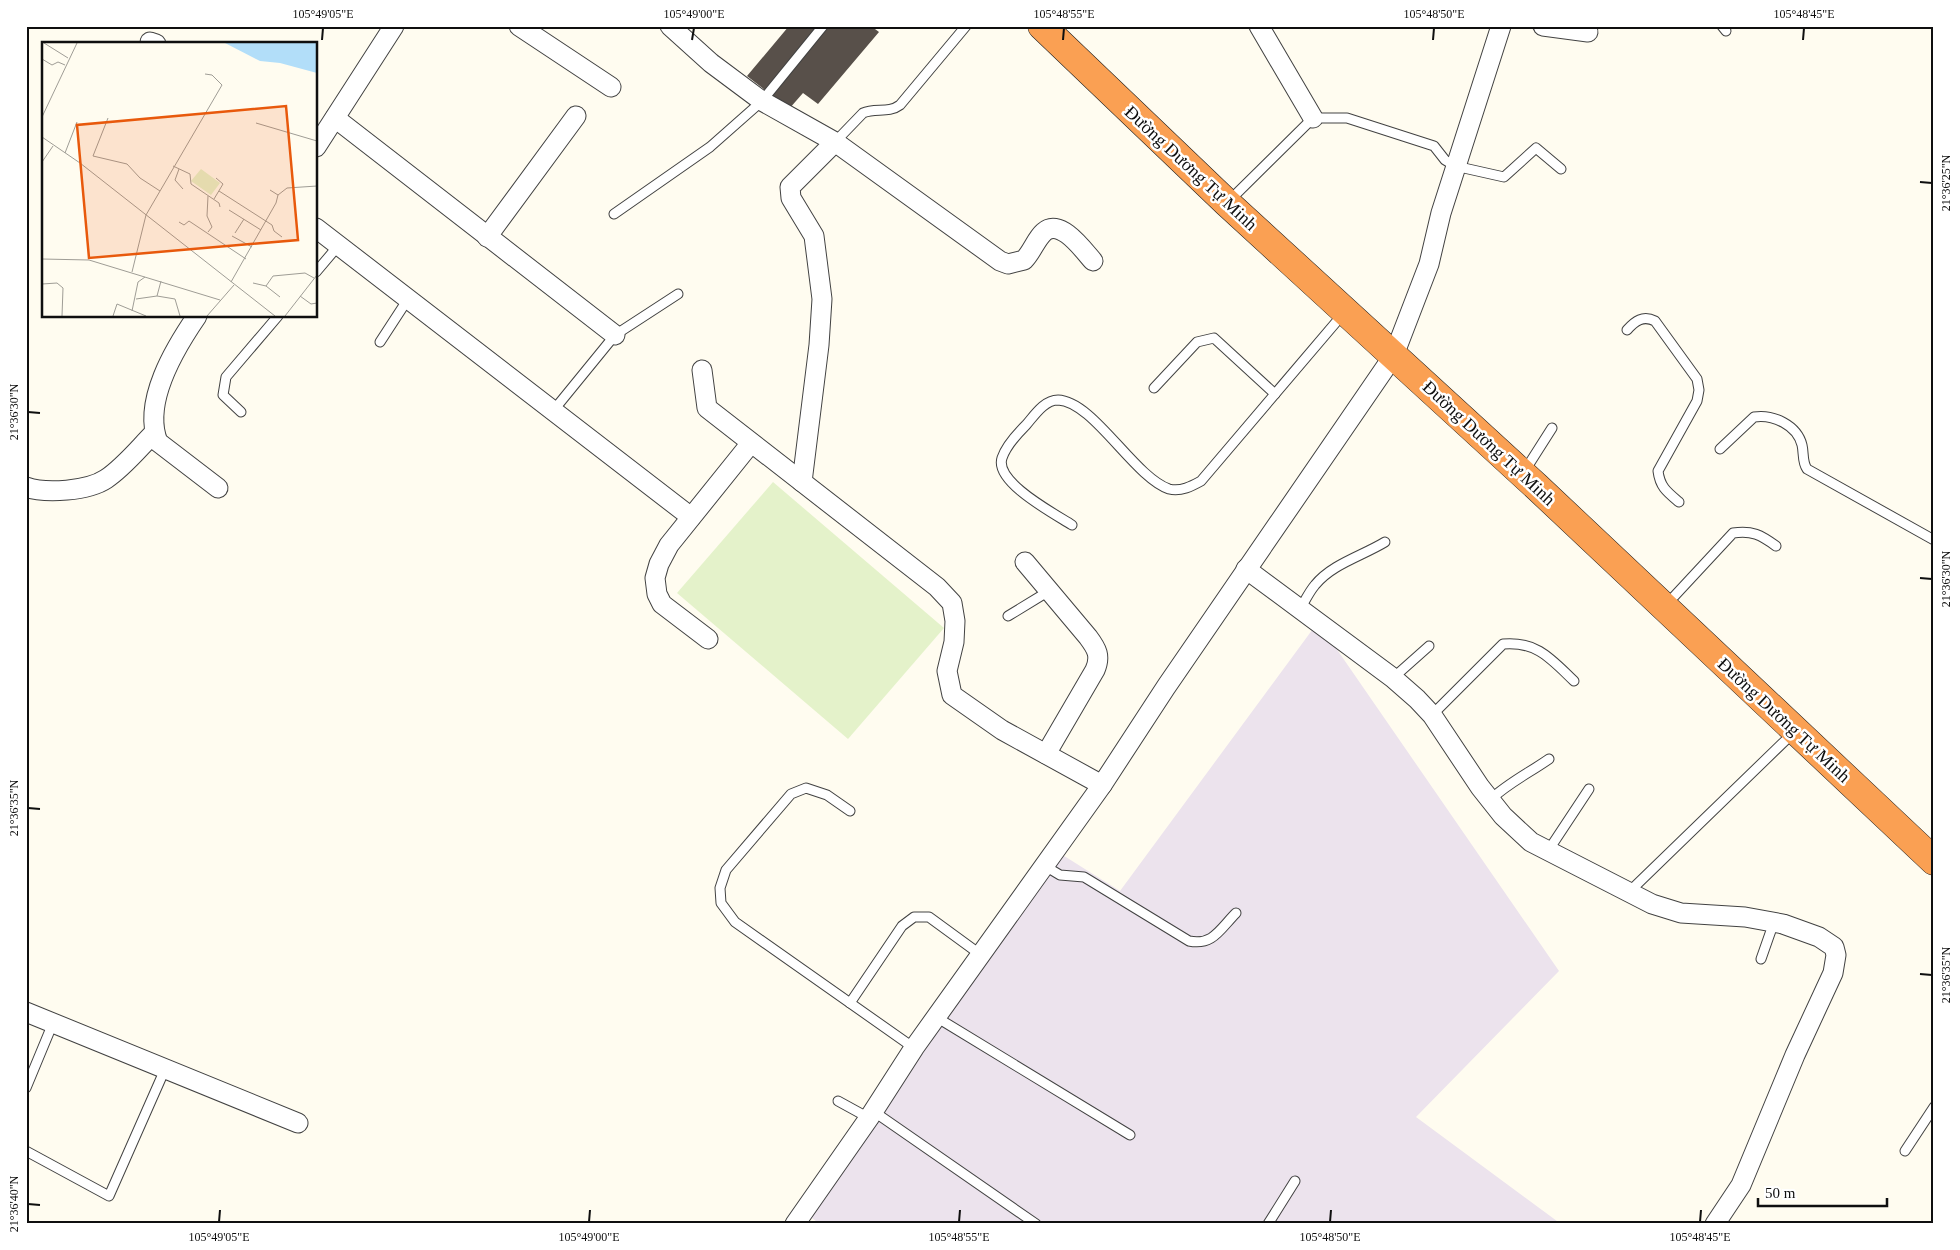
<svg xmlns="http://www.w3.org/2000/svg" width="1960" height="1250" font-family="'Times New Roman',serif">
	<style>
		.industrial { fill: #ece3ed }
		.pitch { fill: #e4f2ca }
		.building { fill: #58504a }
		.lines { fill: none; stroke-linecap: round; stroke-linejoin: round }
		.lane-casing { stroke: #424242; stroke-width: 11 }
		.street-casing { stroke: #424242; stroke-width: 21 }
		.highway-casing { stroke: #202020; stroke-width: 29 }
		.lane { stroke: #fff; stroke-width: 9 }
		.street { stroke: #fff; stroke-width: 19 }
		.highway { stroke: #faa053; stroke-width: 28 }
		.ticks { fill: none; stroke: #0f0f0f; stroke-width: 2 }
		.labels { text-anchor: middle; stroke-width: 5; stroke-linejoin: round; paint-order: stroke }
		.street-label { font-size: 18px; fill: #0f0f0f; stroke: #fff }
		.inset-road { fill: none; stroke: #9f9d96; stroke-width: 1 }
		.view { fill: #e8590c; fill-opacity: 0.15; stroke: #e8590c; stroke-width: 2.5 }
		.inset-edge { fill: none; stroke: #0f0f0f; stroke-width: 2.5 }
		.neatline { fill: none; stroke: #0f0f0f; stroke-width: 2 }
		.ticks-label { font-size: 12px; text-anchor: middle; fill: #0f0f0f }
	</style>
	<rect width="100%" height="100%" fill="#fffcf0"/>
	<polygon class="industrial" points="1318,622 1559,971 1416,1117 1561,1224 820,1224 805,1213 1061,854 1120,891"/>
	<polygon class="pitch" points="773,482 944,628 848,739 677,593"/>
	<polygon class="building" points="789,26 871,26 879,32 818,104 803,93 789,109 747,76"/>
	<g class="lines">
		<g class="lane-casing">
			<g id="lane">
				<polyline points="1722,26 1726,31"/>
				<path d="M 835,142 L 863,113 C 875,107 888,114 900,105 L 966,26"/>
				<polyline points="1228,202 1313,118 1347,118 1434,146 1445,160 1455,166 1504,177 1536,148 1561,169"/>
				<polyline points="614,214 710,147 762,101 823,26"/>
				<polyline points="316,272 338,246"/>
				<path d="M 1627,330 C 1635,321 1643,315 1655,321 L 1697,379 L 1699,390 L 1697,401 L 1658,471 C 1660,487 1667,492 1679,502"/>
				<polyline points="380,342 408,299"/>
				<polyline points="1154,388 1197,342 1214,338 1275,394"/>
				<polyline points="553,411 615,335 678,294"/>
				<polyline points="241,412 223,395 226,377 278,316"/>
				<path d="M 1720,449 L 1754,417 C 1773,414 1797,425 1802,445 C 1804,453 1802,462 1807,469 L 1934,540"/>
				<polyline points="1524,472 1552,428"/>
				<path d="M 1072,525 C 1055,514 994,482 1002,458 C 1006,446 1017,434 1026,425 C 1034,416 1044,400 1058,400 C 1093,401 1134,477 1169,489 C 1181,492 1192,486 1201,481 L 1343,314"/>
				<path d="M 1667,604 L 1733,533 C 1752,530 1761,535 1776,546"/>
				<path d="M 1300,609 C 1305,601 1309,592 1315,585 C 1332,564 1362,556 1385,542"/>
				<polyline points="1008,616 1049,591"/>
				<polyline points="1393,678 1429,646"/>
				<path d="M 1432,715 L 1503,644 C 1537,641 1551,659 1574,681"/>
				<path d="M 1490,800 C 1508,783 1529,773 1549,759"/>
				<polyline points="850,811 827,795 806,788 791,794 726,870 720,888 721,903 735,922 914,1048"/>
				<polyline points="1548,851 1589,789"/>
				<path d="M 1045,866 L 1060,875 L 1084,877 L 1089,880 L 1189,941 C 1213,946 1220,929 1236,913"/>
				<polyline points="1629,892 1793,733"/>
				<polyline points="1761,959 1774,922"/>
				<polyline points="850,1003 902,926 914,917 929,917 981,955"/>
				<polyline points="936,1017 1130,1135"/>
				<polyline points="26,1088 53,1023"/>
				<polyline points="838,1101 869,1118"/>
				<polyline points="873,1111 1036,1224"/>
				<polyline points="26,1151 109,1196 166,1067"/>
				<polyline points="1905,1151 1934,1107"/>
				<polyline points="1268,1224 1295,1181"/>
			</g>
		</g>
		<g class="street-casing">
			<g id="street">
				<polyline points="519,26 611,87"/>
				<path d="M 670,26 L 711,63 L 762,101 L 835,142 L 1000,261 L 1008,264 L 1024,260 C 1032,252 1036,239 1044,232 C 1060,217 1084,251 1093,261"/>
				<polyline points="1259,26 1313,118"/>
				<polyline points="1543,26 1588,32"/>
				<polyline points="150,42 156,44"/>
				<polyline points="335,118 615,335"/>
				<polyline points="316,147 394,26"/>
				<polyline points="316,228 691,517"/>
				<polyline points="487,237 576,116"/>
				<path d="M 197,316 C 175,348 142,402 158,442 L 218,488"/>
				<polyline points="702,370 707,408 937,587 952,603 955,621 954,642 947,671 952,695 1002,730 1102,785"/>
				<polyline points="802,482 819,345 822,299 814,236 791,198 790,187 835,142"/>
				<path d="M 26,487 C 46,494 88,491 106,479 C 124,467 139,448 154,433"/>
				<path d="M 1025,562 L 1088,637 C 1097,649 1101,656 1095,670 L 1046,754"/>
				<polyline points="1246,569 1393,678 1417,699 1432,715 1480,787 1503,816 1531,842 1652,904 1681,913 1745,917 1783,924 1819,937 1834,947 1836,955 1833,973 1795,1055 1741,1185 1715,1224"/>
				<polyline points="708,639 662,604 657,594 655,578 659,564 669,545 751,443"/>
				<polyline points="26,1012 298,1123"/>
				<polyline points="795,1224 869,1118 914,1048 1102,785 1166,687 1394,355 1429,264 1441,213 1501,26"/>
			</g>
		</g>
		<g class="highway-casing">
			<polyline id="highway" points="1042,26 1227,203 1537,487 1934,861"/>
		</g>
		<use href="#lane" class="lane"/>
		<use href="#street" class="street"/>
		<use href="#highway" class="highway"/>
	</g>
	<path class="ticks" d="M 322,40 L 323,28M 692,40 L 694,28M 1063,40 L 1064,28M 1433,40 L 1434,28M 1803,40 L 1804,28M 1920,182 L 1932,183M 28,412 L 40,413M 1920,578 L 1932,579M 28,808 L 40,809M 1920,974 L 1932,975M 28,1204 L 40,1205M 219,1222 L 220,1210M 589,1222 L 590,1210M 959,1222 L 960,1210M 1330,1222 L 1331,1210M 1700,1222 L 1701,1210"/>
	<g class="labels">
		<g class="street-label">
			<text transform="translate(1191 168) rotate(43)" y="6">Đường Dương Tự Minh</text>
			<text transform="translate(1489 443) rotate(43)" y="6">Đường Dương Tự Minh</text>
			<text transform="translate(1784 720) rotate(43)" y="6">Đường Dương Tự Minh</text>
		</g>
	</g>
	<g transform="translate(42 42)">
		<rect width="275" height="275" fill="#fffcf0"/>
		<path d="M 159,127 L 178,141 L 169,153 L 149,139 Z" fill="#e4f2ca"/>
		<path d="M 183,1 L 275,1 L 275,31 L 238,21 L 218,19 Z" fill="#b2def9"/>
		<path class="inset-road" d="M 2,1 L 26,16M 0,17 L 10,23 L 16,20 L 23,23M 0,75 L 35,1M 66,76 L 51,114 L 85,122 L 98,136 L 118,149M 214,81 L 275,99M 0,95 L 38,121 L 233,274M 23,111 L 35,80M 0,120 L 11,104M 131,124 L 148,132 L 149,142 L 177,161 L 178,165M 137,127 L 133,138 L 141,147M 177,149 L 230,183 L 232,189 L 240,195M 236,153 L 245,146 L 275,144M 172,157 L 181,142 L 174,136M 187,168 L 219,188M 137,180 L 142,183 L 147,179 L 204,217M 166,190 L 170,185 L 165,174 L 166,154M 193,191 L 202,177M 190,194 L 210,205M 0,217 L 47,218 L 178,258M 90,230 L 104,173 L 180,43 L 170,33 L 163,32M 189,240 L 234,161 L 236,153 L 228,148M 211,241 L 224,244 L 238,255M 0,242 L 15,241 L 21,246 L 20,274M 224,244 L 231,234 L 263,231 L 272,236M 115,254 L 119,239M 258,254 L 269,262 L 275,261M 94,257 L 115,254 L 133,257 L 138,274M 90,269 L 96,240 L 103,235M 71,274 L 75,262 L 104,274M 165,274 L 192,243M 243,274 L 275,233"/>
		<path class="view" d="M 244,64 L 256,198 L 47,216 L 35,83 Z"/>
		<rect width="275" height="275" class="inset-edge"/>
	</g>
	<rect width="1960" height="1250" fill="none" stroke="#ffffff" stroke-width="55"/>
	<path d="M1758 1198v8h129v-8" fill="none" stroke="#0f0f0f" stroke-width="2.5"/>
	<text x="1765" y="1198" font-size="15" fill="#0f0f0f" stroke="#ffffff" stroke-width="4" paint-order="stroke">50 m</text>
	<rect x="28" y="28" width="1904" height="1194" class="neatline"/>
	<g class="ticks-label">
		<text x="323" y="18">105°49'05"E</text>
		<text x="694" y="18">105°49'00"E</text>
		<text x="1064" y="18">105°48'55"E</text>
		<text x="1434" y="18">105°48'50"E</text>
		<text x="1804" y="18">105°48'45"E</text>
		<text transform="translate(1946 183) rotate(-90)" y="4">21°36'25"N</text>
		<text transform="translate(14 412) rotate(-90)" y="4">21°36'30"N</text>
		<text transform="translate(1946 579) rotate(-90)" y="4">21°36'30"N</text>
		<text transform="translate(14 808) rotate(-90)" y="4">21°36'35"N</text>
		<text transform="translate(1946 975) rotate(-90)" y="4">21°36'35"N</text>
		<text transform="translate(14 1204) rotate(-90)" y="4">21°36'40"N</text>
		<text x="219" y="1241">105°49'05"E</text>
		<text x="589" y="1241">105°49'00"E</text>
		<text x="959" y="1241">105°48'55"E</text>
		<text x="1330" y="1241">105°48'50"E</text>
		<text x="1700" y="1241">105°48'45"E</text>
	</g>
</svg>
